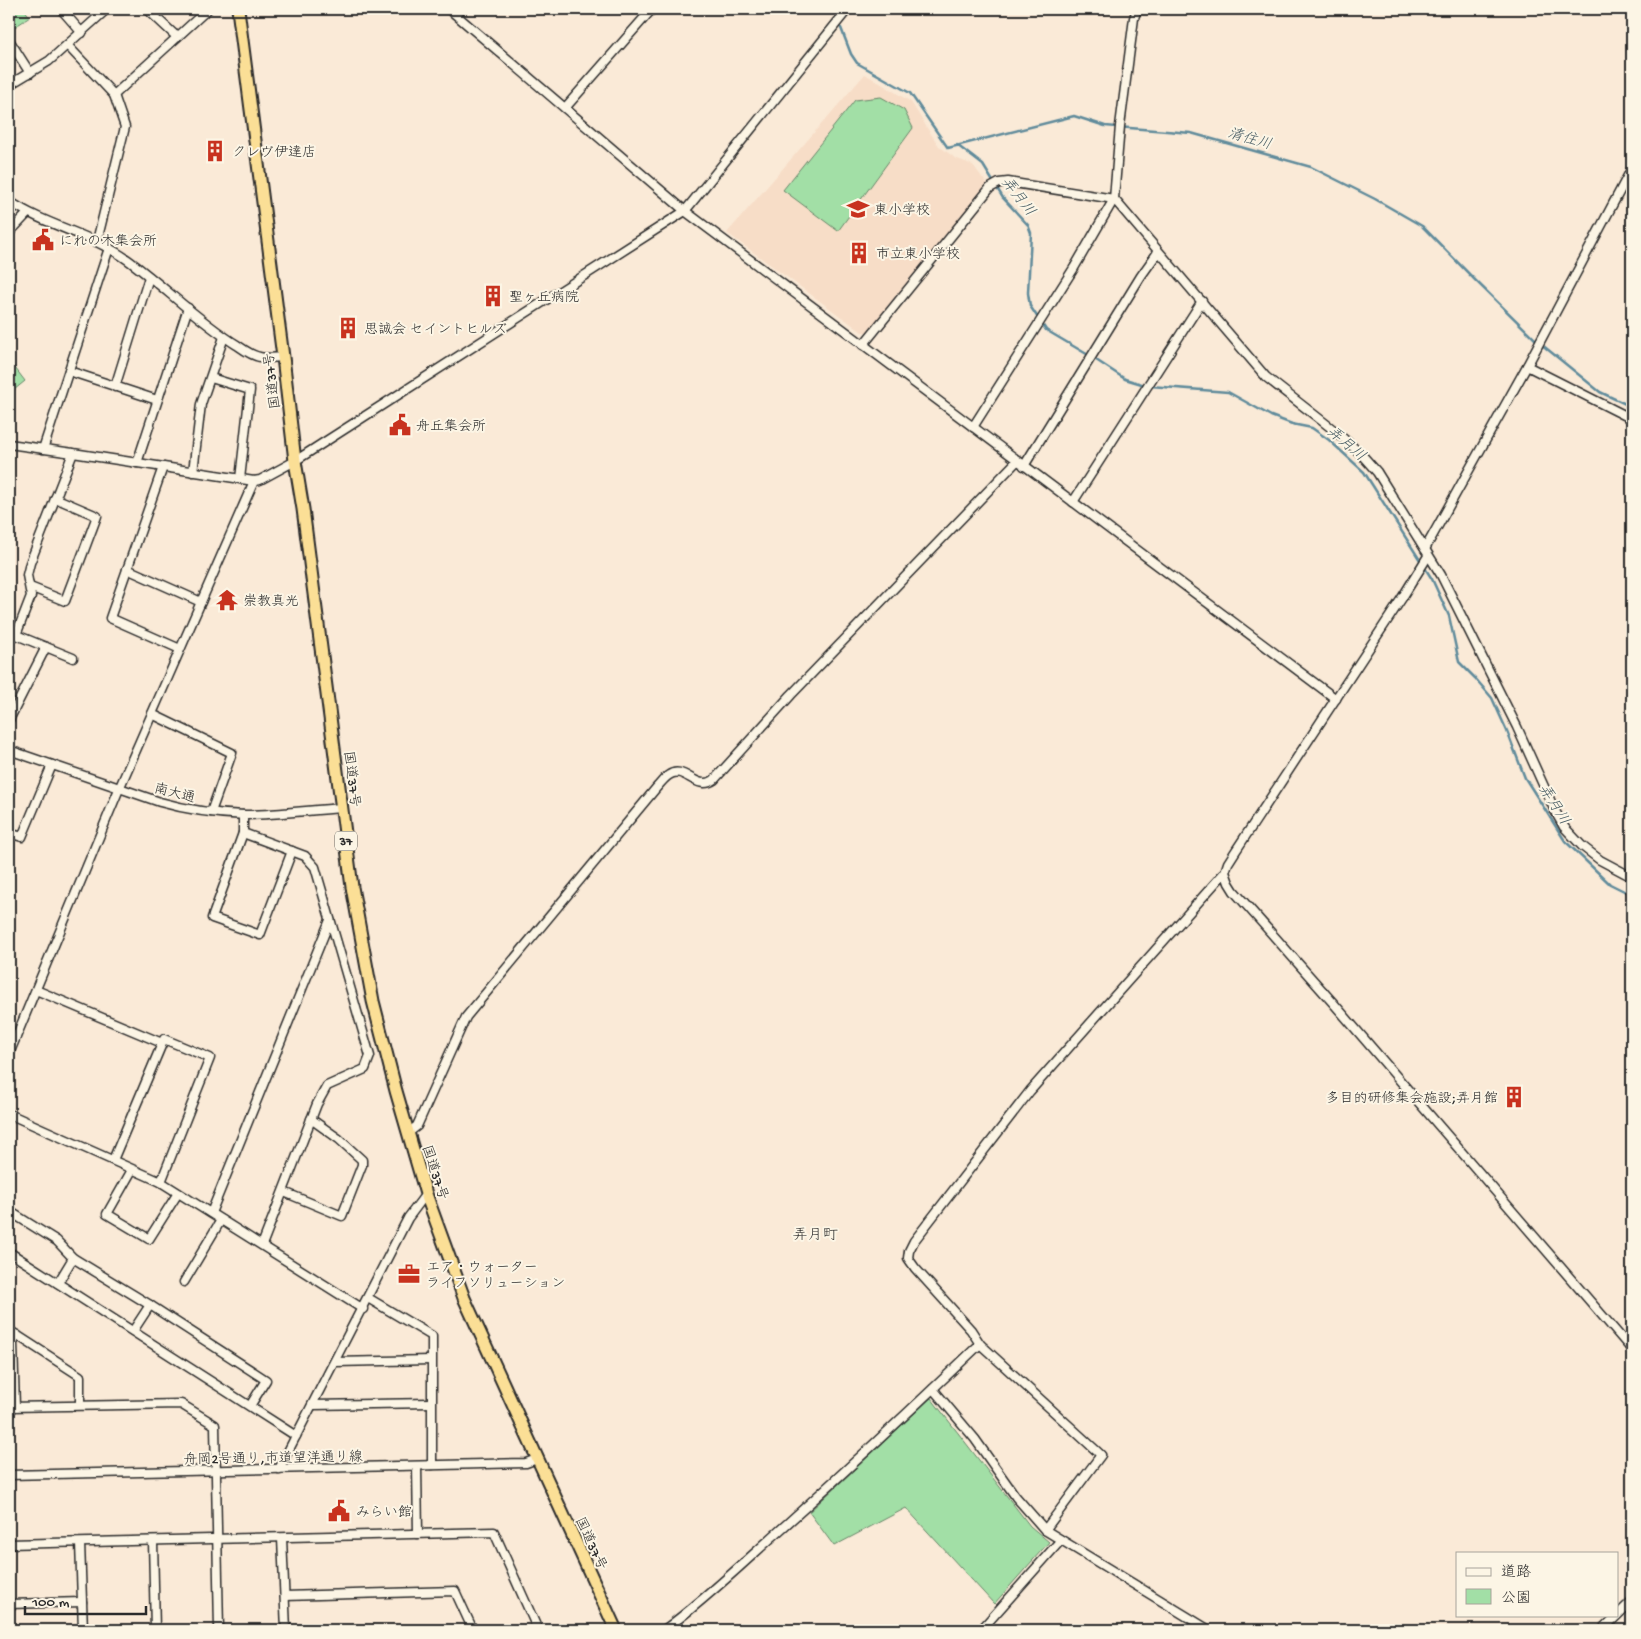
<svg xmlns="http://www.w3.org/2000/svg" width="1641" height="1639" font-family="'Gochi Hand','Klee One',sans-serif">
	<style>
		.built { fill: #f7ddc7 }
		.green { fill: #a2dfa6; stroke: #668568 }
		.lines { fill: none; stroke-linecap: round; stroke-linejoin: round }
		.stream { stroke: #608b9b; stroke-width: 2.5 }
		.minor-casing { stroke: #2b2b2b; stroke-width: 11 }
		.highway-casing { stroke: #2b2b2b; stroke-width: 15 }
		.minor { stroke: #fcf5e5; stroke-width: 8 }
		.highway { stroke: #fbdf96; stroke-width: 11 }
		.labels { text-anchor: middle; stroke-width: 4; stroke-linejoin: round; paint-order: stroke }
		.shield { fill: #fcf5e5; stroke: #6a6863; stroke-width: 1 }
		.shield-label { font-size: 12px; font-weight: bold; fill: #2b2b2b }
		.poi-label { font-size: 14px; fill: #2b2b2b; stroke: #fcf5e5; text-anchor: start }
		.street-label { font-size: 14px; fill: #2b2b2b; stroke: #fcf5e5 }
		.water-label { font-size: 15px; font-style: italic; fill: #465b63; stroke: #fcf5e5 }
		.neighbourhood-label { font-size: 15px; fill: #2b2b2b; stroke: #fcf5e5 }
	</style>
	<rect width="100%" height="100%" fill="#faead7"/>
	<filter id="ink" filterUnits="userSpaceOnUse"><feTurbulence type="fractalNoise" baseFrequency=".02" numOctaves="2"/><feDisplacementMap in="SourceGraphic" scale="10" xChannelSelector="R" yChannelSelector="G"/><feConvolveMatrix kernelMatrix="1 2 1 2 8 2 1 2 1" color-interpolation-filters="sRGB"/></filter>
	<g filter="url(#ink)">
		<polygon class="built" points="865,74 911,102 929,131 939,146 955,158 973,165 987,184 870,332 862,332 727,233"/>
		<g class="green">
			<polygon points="9,9 24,9 30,17 10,30"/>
			<polygon points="881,97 904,110 913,128 838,231 783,190 855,100"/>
			<polygon points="9,360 25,381 9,394"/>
			<polygon points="931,1398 1030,1526 1049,1542 994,1604 906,1508 834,1546 809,1512"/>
		</g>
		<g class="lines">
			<g class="stream">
				<polyline points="834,9 837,12"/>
				<polyline points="841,28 851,54 857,63 910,93 948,148 1074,116 1105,126 1191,133 1311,167 1375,199 1422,226 1475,280 1537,341"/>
				<polyline points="957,145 983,165 1003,198 1028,225 1031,233 1028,293 1030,306 1046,330 1090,356 1125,379 1145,385"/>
				<polyline points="1541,344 1600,392 1632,407"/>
				<polyline points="1150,386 1228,392 1271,416 1292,424 1312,428 1329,440 1364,472 1432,579 1449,616 1459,662 1475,678 1492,698 1507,731 1525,778 1565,841 1610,884 1632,895"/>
			</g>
			<g class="minor-casing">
				<g id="minor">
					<polyline points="61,9 82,33"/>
					<polyline points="147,9 177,37"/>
					<polyline points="449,9 685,211 1336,699"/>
					<polyline points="9,40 30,73"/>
					<polyline points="67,45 114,95 125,127 97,241"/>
					<polyline points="9,85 49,61 107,9"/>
					<polyline points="114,95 208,9"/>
					<polyline points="565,108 652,9"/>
					<path d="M 9,201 C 46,226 92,234 128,260 C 165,287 198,321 237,345 C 244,350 252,356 260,357 C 267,359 276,357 283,357"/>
					<polyline points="9,233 28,213"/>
					<polyline points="863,345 990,188 999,183 1008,182 1114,199 1266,377 1335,431 1361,454 1377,472 1441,575 1517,727 1555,811 1564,827 1582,846 1600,860 1632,877"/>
					<polyline points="1527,366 1632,419"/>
					<polyline points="69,371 157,400"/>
					<polyline points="211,378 250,390 240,479"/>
					<polyline points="115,387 149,277"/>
					<polyline points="973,427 1074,268 1114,199 1120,126 1134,18 1137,9"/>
					<polyline points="9,444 73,453 254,481 260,480 295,461 685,211 848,9"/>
					<polyline points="43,449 109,248"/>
					<polyline points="137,463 188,308"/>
					<polyline points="1024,466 1141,276 1158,252"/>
					<polyline points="163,467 110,618 180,649"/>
					<polyline points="193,472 201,404 224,337"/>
					<polyline points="1073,502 1202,301"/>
					<polyline points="1425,549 1527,366 1632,168"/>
					<polyline points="127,569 201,602"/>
					<polyline points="30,587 65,601 97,516 55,498"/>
					<polyline points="9,632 46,647 9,720"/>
					<polyline points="16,635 31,596 27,575 30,563 73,453"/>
					<polyline points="46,647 73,658"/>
					<polyline points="152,714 232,753 211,812"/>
					<path d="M 9,750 L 160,802 C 188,810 216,814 245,815 C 277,815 310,810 342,808"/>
					<polyline points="243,815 243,833 305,856 315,867 370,1056 365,1069 327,1086 317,1104 262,1245"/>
					<polyline points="9,833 22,837 52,765"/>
					<polyline points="243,833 212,918 260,935 292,851"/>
					<polyline points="1225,872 1229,883 1234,891 1335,1005 1632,1350"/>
					<polyline points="36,990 162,1043"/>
					<polyline points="9,1054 119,789 254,481"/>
					<polyline points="9,1114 161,1182 363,1309"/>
					<path d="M 408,1133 L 417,1126 L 466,1017 L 657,787 C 661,783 664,778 669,775 C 684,764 696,792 714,780 L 791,695 L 1017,461"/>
					<polyline points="113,1160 164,1039 210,1058 161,1182"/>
					<polyline points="132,1170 107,1214 149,1239 178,1193"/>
					<polyline points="284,1192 342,1216 362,1165 362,1160 339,1139 311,1119"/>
					<polyline points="9,1211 57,1241 73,1258 150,1305 266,1380 250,1406"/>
					<polyline points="211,1213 330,920"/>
					<polyline points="9,1252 296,1436"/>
					<polyline points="184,1282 221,1220"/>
					<polyline points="58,1283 73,1258"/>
					<polyline points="368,1298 432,1336 432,1465"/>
					<polyline points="9,1330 80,1376 80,1405"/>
					<polyline points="133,1331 150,1305"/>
					<polyline points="335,1362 431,1360"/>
					<polyline points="933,1389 975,1439 1016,1497 1045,1530 1209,1630"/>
					<polyline points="313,1405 431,1403"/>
					<polyline points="9,1407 181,1404 215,1425 219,1630"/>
					<polyline points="15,1407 13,1343 17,1335"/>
					<polyline points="417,1466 418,1534"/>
					<polyline points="279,1469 408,1218 426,1194"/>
					<polyline points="9,1475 526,1463 537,1459"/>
					<polyline points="1045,1530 1101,1455 980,1344 971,1330 915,1268 908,1258 909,1251 914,1241 1030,1091 1225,872 1228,863 1235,852 1402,598 1428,556"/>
					<polyline points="282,1538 286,1630"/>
					<polyline points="153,1541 155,1630"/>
					<polyline points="80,1543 83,1630"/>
					<polyline points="9,1544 494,1532 538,1630"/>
					<polyline points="285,1596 455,1591 473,1630"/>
					<polyline points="9,1604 82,1602"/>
					<path d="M 664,1630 C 705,1600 742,1564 779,1531 C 848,1469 914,1407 980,1344"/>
					<polyline points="981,1630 1061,1540"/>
					<polyline points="1602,1630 1632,1601"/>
				</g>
			</g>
			<g class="highway-casing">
				<polyline id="highway" points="238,9 283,357 295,461 303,509 352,887 373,1001 396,1091 426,1194 464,1298 616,1630"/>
			</g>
			<use href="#minor" class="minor"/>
			<use href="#highway" class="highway"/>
		</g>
	</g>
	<defs>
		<g id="building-bare" transform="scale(1.725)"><path d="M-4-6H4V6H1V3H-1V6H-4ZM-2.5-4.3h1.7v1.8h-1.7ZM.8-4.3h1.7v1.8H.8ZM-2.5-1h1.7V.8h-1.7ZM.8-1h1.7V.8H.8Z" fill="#c8321e" stroke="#fcf5e5" stroke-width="2.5" paint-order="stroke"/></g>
		<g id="school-bare" transform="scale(1.725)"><path d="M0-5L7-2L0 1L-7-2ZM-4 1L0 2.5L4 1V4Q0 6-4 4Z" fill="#c8321e" stroke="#fcf5e5" stroke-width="2.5" paint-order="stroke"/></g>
		<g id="civic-bare" transform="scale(1.725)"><path d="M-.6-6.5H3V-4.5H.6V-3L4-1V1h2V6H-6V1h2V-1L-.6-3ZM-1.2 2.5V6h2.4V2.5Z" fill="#c8321e" stroke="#fcf5e5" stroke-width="2.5" paint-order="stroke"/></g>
		<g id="temple-bare" transform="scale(1.725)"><path d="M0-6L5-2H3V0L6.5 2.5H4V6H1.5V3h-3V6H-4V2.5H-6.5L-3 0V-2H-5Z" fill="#c8321e" stroke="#fcf5e5" stroke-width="2.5" paint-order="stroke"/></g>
		<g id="office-bare" transform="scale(1.725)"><path d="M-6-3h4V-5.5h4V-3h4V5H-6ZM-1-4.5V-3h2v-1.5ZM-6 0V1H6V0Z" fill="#c8321e" stroke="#fcf5e5" stroke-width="2.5" paint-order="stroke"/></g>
	</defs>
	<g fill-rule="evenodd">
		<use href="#building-bare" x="215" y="151"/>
		<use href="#school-bare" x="858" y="209"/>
		<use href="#civic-bare" x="43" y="240"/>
		<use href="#building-bare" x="859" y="253"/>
		<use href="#building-bare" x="493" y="296"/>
		<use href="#building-bare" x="348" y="328"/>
		<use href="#civic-bare" x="400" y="425"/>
		<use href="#temple-bare" x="227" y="600"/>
		<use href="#building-bare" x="1514" y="1097"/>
		<use href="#office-bare" x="409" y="1274"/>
		<use href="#civic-bare" x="339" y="1511"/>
	</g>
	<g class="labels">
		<rect class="shield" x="335" y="831.5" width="22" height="19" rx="4"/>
		<g class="shield-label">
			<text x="346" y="845">37</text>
		</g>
		<g class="poi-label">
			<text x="232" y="156">クレヴ伊達店</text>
			<text x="874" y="214">東小学校</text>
			<text x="59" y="245">にれの木集会所</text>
			<text x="876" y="258">市立東小学校</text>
			<text x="509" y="301">聖ヶ丘病院</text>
			<text x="364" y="333">思誠会 セイントヒルズ</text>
			<text x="416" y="430">舟丘集会所</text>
			<text x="243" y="605">崇教真光</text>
			<text x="1498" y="1102" text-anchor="end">多目的研修集会施設;弄月館</text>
			<text x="426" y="1271">エア・ウォーター<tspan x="426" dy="16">ライフソリューション</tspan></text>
			<text x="356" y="1516">みらい館</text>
		</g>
		<g class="street-label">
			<text transform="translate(271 381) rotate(-97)" y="5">国道37号</text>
			<text transform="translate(353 779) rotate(83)" y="5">国道37号</text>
			<text transform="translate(175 792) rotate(14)" y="5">南大通</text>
			<text transform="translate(436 1172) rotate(72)" y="5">国道37号</text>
			<text transform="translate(273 1457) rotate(-1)" y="5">舟岡2号通り,市道望洋通り線</text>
			<text transform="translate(592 1543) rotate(65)" y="5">国道37号</text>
		</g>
		<g class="water-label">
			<text transform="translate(1250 138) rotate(16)" y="5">清住川</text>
			<text transform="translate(1019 196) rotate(52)" y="5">弄月川</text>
			<text transform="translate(1347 443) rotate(40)" y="5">弄月川</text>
			<text transform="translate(1555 804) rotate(58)" y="5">弄月川</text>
		</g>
		<g class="neighbourhood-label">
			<text x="815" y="1239">弄月町</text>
		</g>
	</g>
	<rect width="1641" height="1639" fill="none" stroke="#fcf5e5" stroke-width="30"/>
	<rect x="15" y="15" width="1611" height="1609" fill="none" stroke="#2b2b2b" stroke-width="2" filter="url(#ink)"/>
	<rect x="1456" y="1552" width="162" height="65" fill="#fcf5e5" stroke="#a8a49b"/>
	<rect x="1466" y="1568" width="25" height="8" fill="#fcf5e5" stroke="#a8a49b"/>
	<text x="1501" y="1576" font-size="15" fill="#2b2b2b">道路</text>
	<rect x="1466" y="1589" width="25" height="15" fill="#a2dfa6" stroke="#a8a49b"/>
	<text x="1501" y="1602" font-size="15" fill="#2b2b2b">公園</text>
	<path d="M25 1606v8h121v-8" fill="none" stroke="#2b2b2b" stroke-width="2.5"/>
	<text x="32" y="1606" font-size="15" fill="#2b2b2b" stroke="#fcf5e5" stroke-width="4" paint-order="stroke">100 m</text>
</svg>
